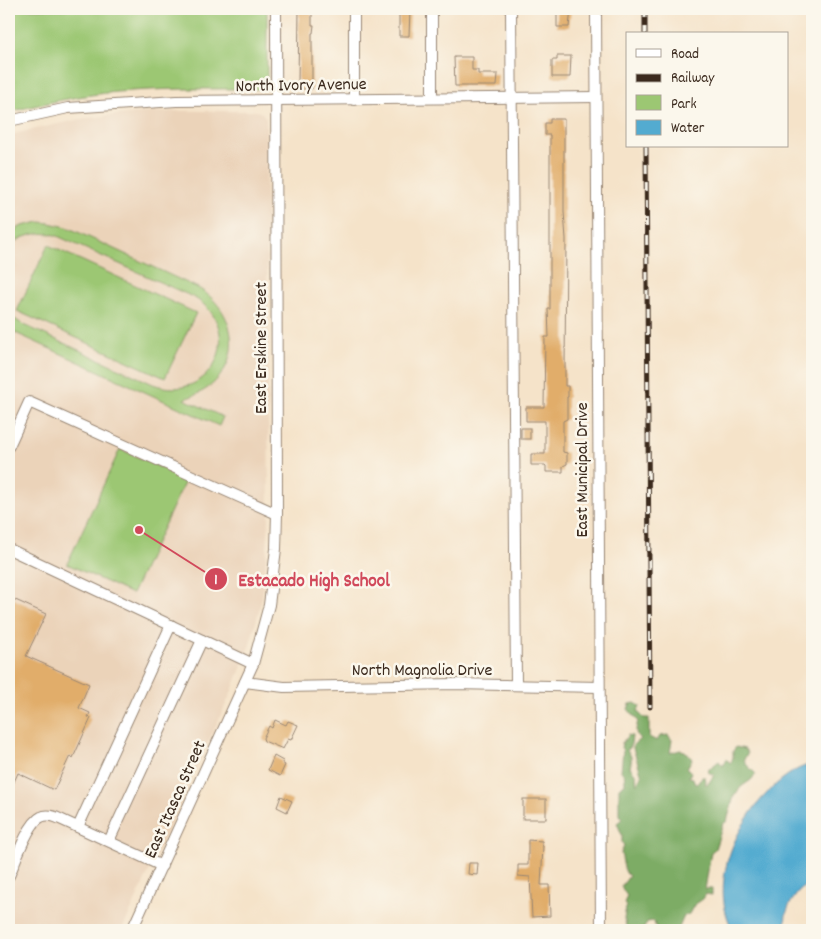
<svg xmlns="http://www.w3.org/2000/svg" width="821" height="939" font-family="Dekko,sans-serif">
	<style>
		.built { fill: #ebd3b9 }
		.green { fill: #9cc773; stroke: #6c7848 }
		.forest { fill: #7dac65; stroke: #5c6b42 }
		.water { fill: #53abd0; stroke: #476a77 }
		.building { fill: #e1ad6a }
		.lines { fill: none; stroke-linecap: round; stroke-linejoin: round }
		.minor-casing { stroke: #988674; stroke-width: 12 }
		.minor { stroke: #fff; stroke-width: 10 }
		.rail-casing { stroke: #3b2a1e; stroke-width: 5 }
		.rail { stroke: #fbf7ec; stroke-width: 3; stroke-dasharray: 9; stroke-linecap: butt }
		.labels { text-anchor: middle; stroke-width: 5; stroke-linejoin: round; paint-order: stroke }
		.street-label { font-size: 18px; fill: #3b2a1e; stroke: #fbf7ec }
		.leader { fill: none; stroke: #d1495b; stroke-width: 2 }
		.callout-dot { fill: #d1495b; stroke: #fbf7ec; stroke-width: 2 }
		.mark-label { font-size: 15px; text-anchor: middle; font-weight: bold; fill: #fff }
		.callout-label { font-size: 19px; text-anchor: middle; font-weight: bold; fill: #d1495b; stroke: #fbf7ec; stroke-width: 5; stroke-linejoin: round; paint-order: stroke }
	</style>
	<rect width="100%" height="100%" fill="#fbf7ec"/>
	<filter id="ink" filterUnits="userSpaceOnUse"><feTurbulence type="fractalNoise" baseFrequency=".02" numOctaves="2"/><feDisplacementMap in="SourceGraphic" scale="10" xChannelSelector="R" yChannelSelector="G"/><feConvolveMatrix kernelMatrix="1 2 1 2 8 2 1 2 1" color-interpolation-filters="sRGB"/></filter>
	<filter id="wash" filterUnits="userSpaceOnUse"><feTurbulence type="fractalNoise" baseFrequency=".0096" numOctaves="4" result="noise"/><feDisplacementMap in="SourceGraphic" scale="20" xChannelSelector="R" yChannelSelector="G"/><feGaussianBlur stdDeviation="1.12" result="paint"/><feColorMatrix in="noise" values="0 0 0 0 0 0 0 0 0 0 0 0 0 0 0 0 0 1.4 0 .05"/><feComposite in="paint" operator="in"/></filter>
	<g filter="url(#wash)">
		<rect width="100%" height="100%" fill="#f5e3c9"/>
		<polygon class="built" points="180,111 256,111 262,113 266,118 269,519 265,573 262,599 248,651 231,693 122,930 9,930 9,135 81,119 124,114"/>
		<g class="green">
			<path d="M 9,9 L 267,9 L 267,86 L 266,83 L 263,84 L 264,87 L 259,89 C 212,89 164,88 117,92 C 81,95 45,103 9,112 Z"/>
			<path d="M 40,222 L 49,223 L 67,227 L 198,288 C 235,309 245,359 209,387 C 201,393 193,396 184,399 L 223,417 L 219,426 L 9,330 L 9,315 L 22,324 L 153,384 C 213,406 248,328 193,297 L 55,235 C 38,231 22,235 9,247 L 9,233 L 22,226 Z"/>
			<polygon points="48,245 196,313 165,378 17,311"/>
			<polygon points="120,449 186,479 132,594 67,564"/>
		</g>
		<path class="forest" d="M 635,703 L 640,706 L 638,712 L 644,718 L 649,718 L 649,737 L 657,741 L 660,736 L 668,735 L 672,740 L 670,753 L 680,750 L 685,751 L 692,759 L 687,768 L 691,772 L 689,777 L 693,778 L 695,784 L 697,784 L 702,777 L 705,777 L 706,781 L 705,784 L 708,784 L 714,775 L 708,772 L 709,769 L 719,761 L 723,766 L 725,760 L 727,760 L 731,763 L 733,757 L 733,751 L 736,747 L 745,749 L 748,753 L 744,759 L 746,764 L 756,774 L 751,780 L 741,787 L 734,796 L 727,821 L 723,824 L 715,849 L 711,852 L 705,890 L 709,888 L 712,888 L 712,895 L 706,894 L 703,899 L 694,905 L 689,914 L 684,916 L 678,930 L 656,930 L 654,921 L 647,922 L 643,930 L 625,930 L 626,925 L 624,919 L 626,907 L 624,903 L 627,896 L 621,887 L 629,876 C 623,872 623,860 621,853 L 624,846 L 622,842 L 622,835 L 617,823 L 622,819 L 619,815 L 619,788 L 625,784 C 625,778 625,775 621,771 L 623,750 L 621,748 L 622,743 L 628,735 L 632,736 L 631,744 L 627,751 C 632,755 632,760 630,767 L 636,775 L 637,785 L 642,776 L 633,748 L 633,745 L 640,739 C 634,734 636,728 638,721 L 628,709 L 630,704 Z"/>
		<path class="water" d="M 812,764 L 812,879 C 798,891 780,910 787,930 L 733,930 C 708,886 735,826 767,793 C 780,780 794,768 812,764 Z"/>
		<g id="blocks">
			<g class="building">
				<polygon points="299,9 312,9 312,25 314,25 313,33 312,33 312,89 299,89 298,83"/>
				<polygon points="399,9 410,9 409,36 399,36"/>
				<polygon points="557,9 571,9 569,27 557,27"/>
				<polygon points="557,56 571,56 570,77 552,77 552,60 557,60"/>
				<polygon points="454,57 472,57 472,70 478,70 478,74 498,74 497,86 455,86"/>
				<polygon points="550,119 564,119 564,212 566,239 565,368 565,386 568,386 568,397 567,397 567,419 563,421 563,452 567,453 567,464 563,466 563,472 546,472 546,466 545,465 531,465 531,454 545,454 545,421 526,421 526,407 544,407 545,337 549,337 548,309 550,309 550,135 545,135 545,123 550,123"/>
				<rect x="521" y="428" width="9" height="11"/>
				<polygon points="9,597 46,614 26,656 89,684 79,708 90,713 88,717 91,718 73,758 70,756 54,790 18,773 9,793"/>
				<polygon points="275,720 286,725 288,721 298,725 291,740 288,739 283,749 264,741 263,738 269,726 272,728"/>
				<polygon points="274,756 283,761 282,763 285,765 280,776 268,770"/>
				<polygon points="281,796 292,801 287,812 277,807"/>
				<rect x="523" y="799" width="23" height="20"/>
				<polygon points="528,840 542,841 542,846 543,846 541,885 549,885 550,916 532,917 530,877 518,876 518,865 528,865"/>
				<polygon points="469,863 478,863 477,875 468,874"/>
			</g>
		</g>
	</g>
	<g filter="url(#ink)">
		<use href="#blocks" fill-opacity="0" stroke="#988674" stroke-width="1"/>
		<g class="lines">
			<g class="minor-casing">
				<g id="minor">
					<polyline points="354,9 354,100"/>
					<polyline points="432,9 432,98"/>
					<polyline points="511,9 516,685"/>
					<polyline points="596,9 601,930"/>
					<polyline points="9,121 68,108 176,101 596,97"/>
					<polyline points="9,446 29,402 277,514"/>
					<polyline points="9,549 253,664"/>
					<polyline points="245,682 284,687 455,684 599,687"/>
					<polyline points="78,827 171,625"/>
					<polyline points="109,841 202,640"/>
					<path d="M 9,876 C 15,862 28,823 41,817 C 47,814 54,816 60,819 L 162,866"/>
					<polyline points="132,930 253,664 269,605 276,549 277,514 276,9"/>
				</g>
			</g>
			<use href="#minor" class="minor"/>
			<g class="rail-casing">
				<g id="rail">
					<polyline points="645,9 645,34"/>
					<polyline points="646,146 650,707"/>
				</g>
			</g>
			<use href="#rail" class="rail"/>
		</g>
	</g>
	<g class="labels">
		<g class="street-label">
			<text transform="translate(301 84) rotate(-1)" y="6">North Ivory Avenue</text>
			<text transform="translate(260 348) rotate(-90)" y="6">East Erskine Street</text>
			<text transform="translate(581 470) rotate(-90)" y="6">East Municipal Drive</text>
			<text x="422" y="675">North Magnolia Drive</text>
			<text transform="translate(174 799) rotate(-66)" y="6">East Itasca Street</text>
		</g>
	</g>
	<path class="leader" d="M139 530L216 579"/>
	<g class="callout-dot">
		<circle cx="139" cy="530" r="5"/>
		<circle cx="216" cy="579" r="12"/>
	</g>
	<g class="mark-label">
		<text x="216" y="584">1</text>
	</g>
	<g class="callout-label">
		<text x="314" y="586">Estacado High School</text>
	</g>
	<rect width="821" height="939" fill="none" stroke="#fbf7ec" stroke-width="30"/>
	<rect x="626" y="32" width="162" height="115" fill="#fbf7ec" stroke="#aea59a"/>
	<rect x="636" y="49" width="25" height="8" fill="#ffffff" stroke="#aea59a"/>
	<text x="671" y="58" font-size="15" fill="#3b2a1e">Road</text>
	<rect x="636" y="74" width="25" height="8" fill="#3b2a1e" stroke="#aea59a"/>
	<text x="671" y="82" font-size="15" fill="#3b2a1e">Railway</text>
	<rect x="636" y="95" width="25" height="15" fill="#9cc773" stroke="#aea59a"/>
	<text x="671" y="108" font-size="15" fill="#3b2a1e">Park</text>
	<rect x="636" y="120" width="25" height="15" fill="#53abd0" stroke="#aea59a"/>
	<text x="671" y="132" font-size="15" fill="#3b2a1e">Water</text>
</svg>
